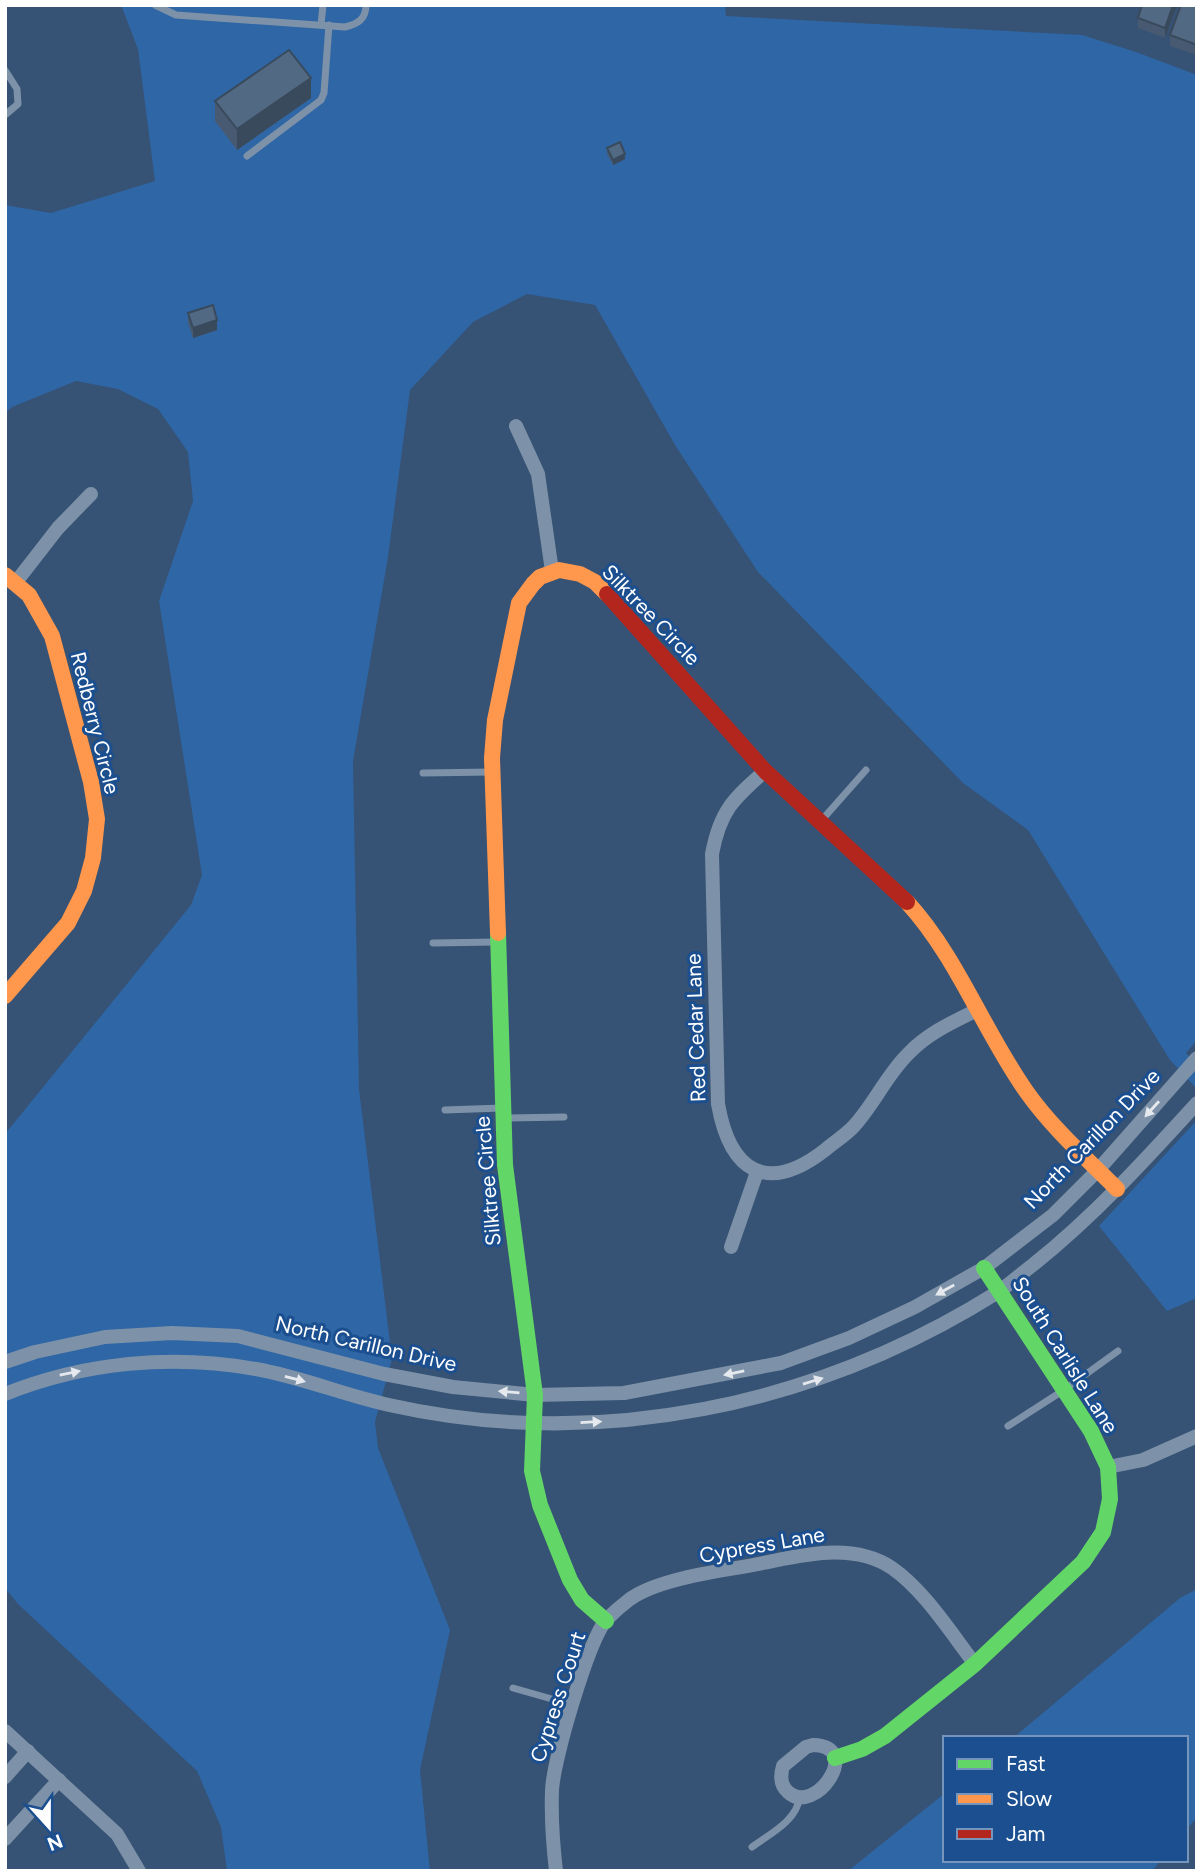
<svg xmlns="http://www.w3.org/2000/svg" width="1202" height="1876" font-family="Figtree,sans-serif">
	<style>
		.grass { fill: #2f66a5 }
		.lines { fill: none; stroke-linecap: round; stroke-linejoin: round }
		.lane { stroke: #7d92a8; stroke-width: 7 }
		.street { stroke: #7d92a8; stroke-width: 14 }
		.fast { stroke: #63d668; stroke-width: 16 }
		.slow { stroke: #ff974d; stroke-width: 16 }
		.jam { stroke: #b3261e; stroke-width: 16 }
		.wall { fill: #475a72 }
		.shaded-wall { fill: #394a5c }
		.building { fill: #526984; stroke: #394a5c; stroke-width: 2 }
		.oneway { fill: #e5e9ee }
		.labels { text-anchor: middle; stroke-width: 6; stroke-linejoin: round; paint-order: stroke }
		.street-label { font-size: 21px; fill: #fff; stroke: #1b4f8f }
	</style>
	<rect width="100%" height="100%" fill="#365274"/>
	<g class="grass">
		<polygon points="121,5 725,5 726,16 1082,35 1136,52 1197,75 1197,1040 1186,1053 1197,1065 1197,1089 1170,1060 1028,830 963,783 758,572 675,445 595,305 527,294 473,322 410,390 388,557 353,761 359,1089 392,1359 375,1422 378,1448 450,1630 420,1770 430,1871 227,1871 221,1827 197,1771 18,1604 5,1588 5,1134 191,905 202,875 159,601 193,501 188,452 158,409 118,389 76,381 12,407 5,413 5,205 51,213 155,181 138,49"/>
		<polygon points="1197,1120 1197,1298 1167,1311 1099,1226"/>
		<polygon points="1197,1589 1197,1817 1186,1830 1186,1738 1013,1738 1180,1598"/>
		<polygon points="945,1793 945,1860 1161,1860 1152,1871 848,1871"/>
	</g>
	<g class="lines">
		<g class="lane">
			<path d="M 155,5 L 176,15 L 345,27 C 358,24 366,19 366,5"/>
			<polyline points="321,25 323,5"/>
			<polyline points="5,70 17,89 18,104 5,115"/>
			<polyline points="247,156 321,100 324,93 329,25"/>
			<polyline points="423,773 491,772"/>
			<polyline points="821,821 866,770"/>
			<polyline points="433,943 496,942"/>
			<polyline points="445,1110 502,1108"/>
			<polyline points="504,1118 564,1117"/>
			<polyline points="1008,1426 1064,1390 1118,1351"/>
			<polyline points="513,1688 573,1705"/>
			<path d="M 752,1847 C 768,1835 798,1820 799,1798"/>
		</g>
		<g class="street">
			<polyline points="516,426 538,474 552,571"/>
			<polyline points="16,582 58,528 91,494"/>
			<path d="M 765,771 C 733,799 720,811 712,854 L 718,1104 C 730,1172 767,1195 825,1150 C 834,1142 846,1135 854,1126 C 875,1103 887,1074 909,1053 C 928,1033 953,1022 977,1010"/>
			<polyline points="731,1247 757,1172"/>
			<polyline points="5,1362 35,1352 105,1337 172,1333 238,1336 384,1374 453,1387 535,1395 624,1393 781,1363 849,1338 915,1307 984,1268 1053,1215 1098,1170 1197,1058"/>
			<path d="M 5,1394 C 85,1362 172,1354 256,1369 C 301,1377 344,1395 389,1405 C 599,1452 817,1406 998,1292 C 1010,1284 1022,1273 1034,1264 C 1094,1216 1145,1160 1197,1103"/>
			<polyline points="1108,1467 1143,1460 1197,1436"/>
			<polyline points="5,1731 117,1834 139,1871"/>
			<path d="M 813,1745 C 864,1746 815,1817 788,1792 C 780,1785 780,1776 783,1766 L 806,1747 Z"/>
			<polyline points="5,1777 28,1751"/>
			<polyline points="5,1839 59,1780"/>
			<path d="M 556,1871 C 553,1845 551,1818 552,1791 C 553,1761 588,1642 606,1620 C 613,1613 622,1605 630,1599 C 661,1577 725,1571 763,1563 C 804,1555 853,1542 892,1568 C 924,1590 951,1633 975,1664"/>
		</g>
		<g class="fast">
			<polyline points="498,933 505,1165 535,1395 532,1471 540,1505 570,1580 582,1600 606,1621"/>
			<polyline points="835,1758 862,1749 885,1736 975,1664 1083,1562 1103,1532 1110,1499 1108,1467 1091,1431 984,1268"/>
		</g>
		<g class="slow">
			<polyline points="5,575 29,595 52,636 91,782 97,819 93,858 84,891 68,923 5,996"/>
			<path d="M 907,902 C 958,958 983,1030 1026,1091 C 1052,1128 1086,1158 1117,1189"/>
			<polyline points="498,933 492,758 495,720 519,603 533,584 540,577 559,570 580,574 595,582 607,594"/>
		</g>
		<polyline class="jam" points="607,594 765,771 907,902"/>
	</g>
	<g class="wall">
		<polygon points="1142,5 1177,5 1165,38 1138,28 1138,18"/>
		<polygon points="1197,5 1197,55 1170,46 1170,35"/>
		<polygon points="311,98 237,150 215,121 215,101"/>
		<polygon points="607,148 625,159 613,165 607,154"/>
		<polygon points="188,313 217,330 193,338 188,323"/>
	</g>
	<g class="shaded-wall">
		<polygon points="1173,5 1177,5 1165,38 1165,28"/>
		<polygon points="311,78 311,98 237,150 237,129"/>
		<polygon points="625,154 625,159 613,165 613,160"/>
		<polygon points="217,320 217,330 193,338 193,328"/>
	</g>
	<g class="building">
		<polygon points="1142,5 1173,5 1165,28 1138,18"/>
		<polygon points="1181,5 1197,5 1197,45 1170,35"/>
		<polygon points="289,50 311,78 237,129 215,101"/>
		<polygon points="620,142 625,154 613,160 607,148"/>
		<polygon points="213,305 217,320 193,328 188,313"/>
	</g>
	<defs><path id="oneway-solid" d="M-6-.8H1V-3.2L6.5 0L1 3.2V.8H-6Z" transform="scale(1.75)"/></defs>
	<g class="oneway">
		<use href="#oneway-solid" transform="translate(1152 1109) rotate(132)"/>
		<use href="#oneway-solid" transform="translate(945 1290) rotate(151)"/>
		<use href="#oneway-solid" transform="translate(70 1373) rotate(-12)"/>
		<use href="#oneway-solid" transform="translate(734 1373) rotate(168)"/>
		<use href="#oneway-solid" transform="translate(295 1379) rotate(15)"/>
		<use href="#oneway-solid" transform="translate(813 1381) rotate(-17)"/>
		<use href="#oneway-solid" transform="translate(509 1392) rotate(-175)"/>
		<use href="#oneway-solid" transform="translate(591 1422) rotate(-3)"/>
	</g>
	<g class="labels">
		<g class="street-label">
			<text transform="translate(651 615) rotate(46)" y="7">Silktree Circle</text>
			<text transform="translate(95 723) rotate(76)" y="7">Redberry Circle</text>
			<text transform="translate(696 1028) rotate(-92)" y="7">Red Cedar Lane</text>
			<text transform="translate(1092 1139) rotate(-46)" y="7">North Carillon Drive</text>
			<text transform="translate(488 1181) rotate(-95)" y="7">Silktree Circle</text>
			<text transform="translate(366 1344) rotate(13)" y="7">North Carillon Drive</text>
			<text transform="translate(1065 1355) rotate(58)" y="7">South Carlisle Lane</text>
			<text transform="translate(762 1545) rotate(-10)" y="7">Cypress Lane</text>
			<text transform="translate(558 1697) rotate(-72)" y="7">Cypress Court</text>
		</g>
	</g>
	<rect width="1202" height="1876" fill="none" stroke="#ffffff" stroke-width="14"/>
	<rect x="943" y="1736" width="245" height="126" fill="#1b4f8f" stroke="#7695bc" stroke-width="2"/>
	<rect x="957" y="1759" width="35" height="10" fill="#63d668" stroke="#7695bc" stroke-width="2"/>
	<text x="1006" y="1771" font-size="21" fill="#ffffff">Fast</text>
	<rect x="957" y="1794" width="35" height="10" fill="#ff974d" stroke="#7695bc" stroke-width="2"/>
	<text x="1006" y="1806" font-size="21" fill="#ffffff">Slow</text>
	<rect x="957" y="1829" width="35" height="10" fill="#b3261e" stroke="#7695bc" stroke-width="2"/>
	<text x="1006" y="1841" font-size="21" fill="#ffffff">Jam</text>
	<g transform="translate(49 1827) rotate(159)" stroke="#1b4f8f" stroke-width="5" paint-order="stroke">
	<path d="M0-5L12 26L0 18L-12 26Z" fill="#ffffff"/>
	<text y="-10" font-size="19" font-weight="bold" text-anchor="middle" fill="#ffffff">N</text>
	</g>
</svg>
